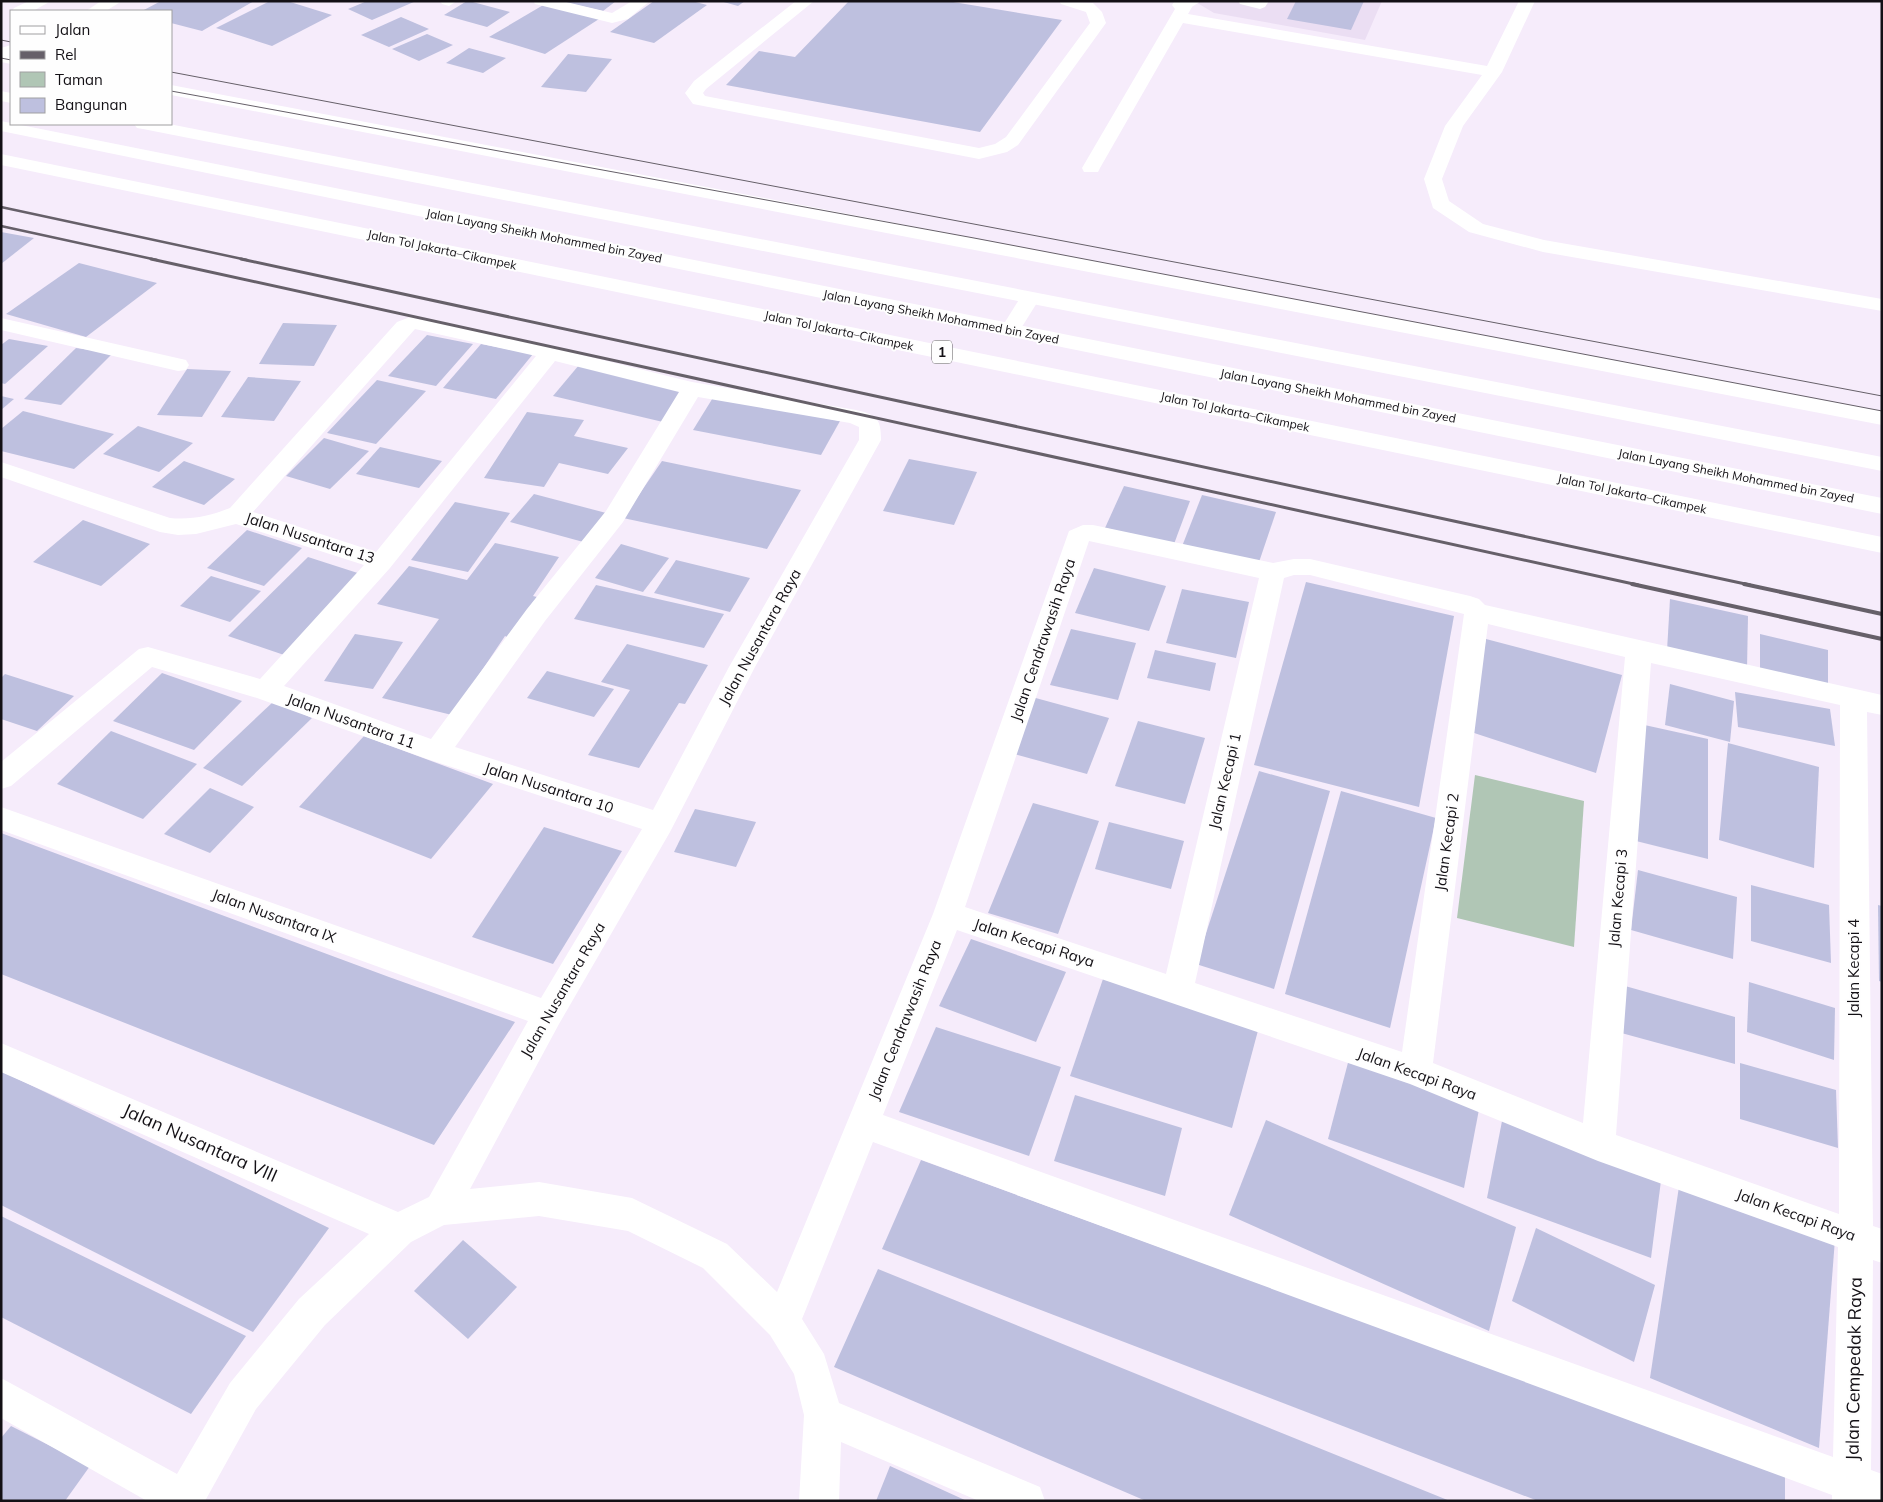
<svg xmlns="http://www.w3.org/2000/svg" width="1883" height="1502" font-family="Mulish,sans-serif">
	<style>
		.built { fill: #ebdef3 }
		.green { fill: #b0c6b5 }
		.building { fill: #bec0df }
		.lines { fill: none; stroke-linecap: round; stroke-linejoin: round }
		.service { fill: #fff; fill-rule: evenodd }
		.minor { fill: #fff; fill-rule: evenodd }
		.secondary { fill: #fff; fill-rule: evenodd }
		.motorway { fill: #fff; fill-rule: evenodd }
		.tram { stroke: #666069; stroke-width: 1 }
		.rail-far2 { stroke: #666069; stroke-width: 2.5 }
		.rail-far1 { stroke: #666069; stroke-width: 3 }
		.rail { stroke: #666069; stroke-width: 4 }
		.labels { text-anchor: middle; stroke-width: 4; stroke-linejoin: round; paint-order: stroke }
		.far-street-label { font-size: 12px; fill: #131015; stroke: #fefefe }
		.shield { fill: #fefefe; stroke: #5a575b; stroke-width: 1 }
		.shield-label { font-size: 14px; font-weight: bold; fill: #131015 }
		.street-label { font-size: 15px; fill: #131015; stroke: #fefefe }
		.near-street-label { font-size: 18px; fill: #131015; stroke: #fefefe }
	</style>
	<rect width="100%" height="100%" fill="#f6ecfb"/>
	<polygon class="built" points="1194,1 1382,1 1365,40 1214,13"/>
	<polygon class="green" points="1475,775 1584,801 1574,947 1457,918"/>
	<g class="building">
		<polygon points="161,1 254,1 202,31 171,23 171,11 142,11"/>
		<polygon points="270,1 287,1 332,15 272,46 216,28"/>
		<polygon points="367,1 416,1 372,20 348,9"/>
		<polygon points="467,1 469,1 510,12 487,27 444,15"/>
		<polygon points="558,1 616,1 603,11"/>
		<polygon points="654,1 692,1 707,5 654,43 610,32"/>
		<polygon points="720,1 745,1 738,6"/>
		<polygon points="849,1 947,1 1062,20 980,132 726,85 759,51 795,57"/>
		<polygon points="1296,1 1364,1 1351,30 1287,19"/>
		<polygon points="545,4 599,19 545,54 489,37"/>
		<polygon points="401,17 429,29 389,47 361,35"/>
		<polygon points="427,34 453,45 419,61 392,49"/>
		<polygon points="469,48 506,58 483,73 446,63"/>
		<polygon points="568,54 612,59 586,92 541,87"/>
		<polygon points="1,232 34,238 1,264"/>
		<polygon points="79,263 157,283 86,337 6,314"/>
		<polygon points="283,323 337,325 314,366 259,364"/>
		<polygon points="427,335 473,344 436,386 388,376"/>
		<polygon points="9,339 48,346 5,384 1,383 1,345"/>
		<polygon points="481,344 533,354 496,399 443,388"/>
		<polygon points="76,348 113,353 61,405 24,399"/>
		<polygon points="579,365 687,389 663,422 553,396"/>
		<polygon points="187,369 231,371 202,417 157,415"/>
		<polygon points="248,377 301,381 274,421 221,417"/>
		<polygon points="377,380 426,391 376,444 327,433"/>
		<polygon points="1,396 14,399 1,410"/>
		<polygon points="714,396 840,421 821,455 693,430"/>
		<polygon points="23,411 114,434 74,469 1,451 1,429"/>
		<polygon points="527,412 584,420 574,436 628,448 608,474 559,463 544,487 484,478"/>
		<polygon points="138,426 193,443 159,472 103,454"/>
		<polygon points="324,438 369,451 330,489 286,476"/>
		<polygon points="380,447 442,461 419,488 356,474"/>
		<polygon points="909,459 977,472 954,525 883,511"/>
		<polygon points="184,461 235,479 204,505 152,487"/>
		<polygon points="662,461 801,490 767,549 623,518"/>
		<polygon points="1124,486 1190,501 1174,544 1105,528"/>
		<polygon points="534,494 610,514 587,543 510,522"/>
		<polygon points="1202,495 1276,512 1257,568 1181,549"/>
		<polygon points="455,502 510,513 468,572 411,560"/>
		<polygon points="83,520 150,544 101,586 33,562"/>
		<polygon points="247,530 302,548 264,586 207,568"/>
		<polygon points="495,543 559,557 533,596 537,597 507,637 505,636 452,715 382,698 439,619 377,604 409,566 467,580"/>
		<polygon points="621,544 669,558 643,592 595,578"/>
		<polygon points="308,557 367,576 290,657 228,636"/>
		<polygon points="676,560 750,578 730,612 654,593"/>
		<polygon points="1094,568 1166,586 1149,631 1075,613"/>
		<polygon points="211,576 261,591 230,622 180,606"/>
		<polygon points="1306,582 1454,616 1419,807 1254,765"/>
		<polygon points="596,585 724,614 704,648 574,619"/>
		<polygon points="1182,589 1249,602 1236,658 1166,643"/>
		<polygon points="1670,599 1748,616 1747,669 1667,651"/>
		<polygon points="1071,629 1136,643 1118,700 1050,685"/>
		<polygon points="355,634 403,642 373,689 324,681"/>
		<polygon points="1760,634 1828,650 1828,688 1760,673"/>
		<polygon points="1486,639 1622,675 1596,773 1468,731"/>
		<polygon points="627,644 708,665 685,704 679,703 639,768 588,755 630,690 601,682"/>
		<polygon points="1155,650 1216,663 1210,691 1147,678"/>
		<polygon points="547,671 614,689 594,717 527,698"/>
		<polygon points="162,673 242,701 194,750 113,721"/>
		<polygon points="5,674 74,696 37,731 1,719 1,678"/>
		<polygon points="1670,684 1734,701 1730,742 1665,725"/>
		<polygon points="1735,692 1830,709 1835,746 1738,727"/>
		<polygon points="1032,697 1109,718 1087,774 1007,752"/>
		<polygon points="274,701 312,718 242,786 203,768"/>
		<polygon points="1138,721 1205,738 1185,804 1115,786"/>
		<polygon points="1640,724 1708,739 1708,859 1636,841"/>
		<polygon points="111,731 197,764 143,819 57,784"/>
		<polygon points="364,736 493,784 431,859 299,807"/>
		<polygon points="1728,743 1819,767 1814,868 1719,840"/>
		<polygon points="1259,771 1330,791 1274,989 1196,964"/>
		<polygon points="210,788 254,807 210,853 164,834"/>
		<polygon points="1341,791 1436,818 1390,1028 1285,994"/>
		<polygon points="1033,803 1099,821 1058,934 988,913"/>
		<polygon points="695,809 756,822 736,867 674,852"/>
		<polygon points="1109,822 1184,841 1171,889 1095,869"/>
		<polygon points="544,827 622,851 553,964 472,937"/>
		<polygon points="1,833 389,977 515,1022 434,1145 1,974"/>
		<polygon points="1638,870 1737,897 1733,959 1631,930"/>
		<polygon points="1751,885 1829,905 1831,963 1751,941"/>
		<polygon points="1878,905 1882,906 1882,982 1879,981"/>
		<polygon points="971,939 1066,972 1036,1042 939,1006"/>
		<polygon points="1104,976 1260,1023 1232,1128 1070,1076"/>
		<polygon points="1749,982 1835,1008 1834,1060 1747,1032"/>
		<polygon points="1618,984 1735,1017 1735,1064 1614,1031"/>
		<polygon points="936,1027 1061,1067 1029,1156 899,1112"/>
		<polygon points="1350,1055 1481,1099 1464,1188 1328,1139"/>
		<polygon points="1740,1063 1836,1090 1838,1148 1740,1119"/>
		<polygon points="1,1071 244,1187 329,1228 253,1332 1,1205"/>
		<polygon points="1075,1095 1182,1128 1165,1196 1054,1161"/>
		<polygon points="1503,1116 1662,1173 1651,1258 1487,1198"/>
		<polygon points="1266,1120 1516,1227 1489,1331 1229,1215"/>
		<polygon points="921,1160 1785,1475 1785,1501 1538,1501 882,1249"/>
		<polygon points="1680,1180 1835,1239 1819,1448 1650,1378"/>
		<polygon points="1,1216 246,1336 191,1414 1,1317"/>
		<polygon points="1536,1228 1655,1285 1634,1362 1512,1301"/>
		<polygon points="463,1240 517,1287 468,1339 414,1291"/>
		<polygon points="878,1269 1203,1401 1450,1501 1146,1501 834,1367"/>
		<polygon points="11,1426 90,1466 65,1501 1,1501 1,1438"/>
		<polygon points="890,1466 967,1501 876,1501"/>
	</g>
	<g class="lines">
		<g class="service">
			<polygon points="1183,1 1201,1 1184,12 1176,7"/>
			<polygon points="1238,1 1269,1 1265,7 1260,9 1240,4"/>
			<polygon points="1030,292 1037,294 1040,298 1020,330 1017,334 1010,336 1003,334 1000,330 1020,298 1023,294"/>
		</g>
		<g class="minor">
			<polygon points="440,1 457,1 449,6 442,4"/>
			<polygon points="533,1 562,1 612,13 632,1 650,1 628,19 612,23 535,4"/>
			<polygon points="796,1 814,1 706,89 703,93 705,96 979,148 995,144 1006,137 1090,23 1086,12 1061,4 1059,1 1093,3 1102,12 1106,23 1018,145 1007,152 979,159 693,104 685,93 694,81"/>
			<polygon points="1184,1 1192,7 1188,14 1487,66 1519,1 1535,1 1502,72 1463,126 1442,179 1449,201 1483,224 1544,240 1882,299 1882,311 1543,252 1469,232 1433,208 1424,179 1445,126 1482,75 1183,23 1100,168 1098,172 1084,172 1082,168 1175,9 1172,5 1174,2"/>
			<path d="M 413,316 L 550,347 L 692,382 L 856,410 C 877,415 881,419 881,440 L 755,667 L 670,832 L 559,1024 L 470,1189 L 539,1182 L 632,1198 L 727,1244 L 777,1292 L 933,914 L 1069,531 L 1083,525 L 1093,525 L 1273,563 L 1294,559 L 1310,559 L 1470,596 L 1479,599 L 1485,605 L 1882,695 L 1882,715 L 1867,712 L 1873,1226 L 1882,1229 L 1882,1263 L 1873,1260 L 1871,1470 L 1882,1474 L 1882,1501 L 1832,1501 L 1832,1495 L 873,1142 L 802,1319 L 824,1354 L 839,1403 L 1040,1487 L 1045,1501 L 979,1501 L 841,1442 L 839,1501 L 799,1501 L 804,1415 L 794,1374 L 770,1335 L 703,1268 L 628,1231 L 539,1216 L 444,1225 L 411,1242 L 325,1325 L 256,1409 L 205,1501 L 147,1501 L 1,1418 L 1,1378 L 177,1474 L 230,1383 L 299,1299 L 369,1234 L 1,1072 L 1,1043 L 398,1212 L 429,1197 L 528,1021 L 1,830 L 1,807 L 541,998 L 642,829 L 427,759 L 257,698 L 152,667 L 11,786 L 1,789 L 1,762 L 139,649 L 148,647 L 260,679 L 364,565 L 236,524 L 196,534 L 178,535 L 160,532 L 1,477 L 1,462 L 170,518 C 191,520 210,516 230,508 L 397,322 ZM 415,329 L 536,356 L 376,552 L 253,512 ZM 555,361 L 679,392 L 606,511 L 527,609 L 431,739 L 284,686 L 390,568 ZM 698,397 L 850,423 L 859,427 L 859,440 L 729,667 L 653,810 L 455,747 L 545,621 L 623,522 ZM 1089,541 L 1259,578 L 1166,974 L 965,907 ZM 1294,575 L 1310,575 L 1464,614 L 1402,1052 L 1195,983 L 1284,578 ZM 1488,624 L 1625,657 L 1583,1123 L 1433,1063 ZM 1651,663 L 1840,705 L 1839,1214 L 1616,1135 ZM 957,930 L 1410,1084 L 1598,1161 L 1838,1247 L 1833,1457 L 883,1115 Z"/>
			<polygon points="1,318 186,360 189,365 186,370 178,371 1,330"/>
		</g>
		<g class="secondary">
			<polygon points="29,1 51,1 33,11 12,11 14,8"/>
			<polygon points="101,1 122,1 106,11 86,11"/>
			<polygon points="11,45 11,56 1,60 1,48"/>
		</g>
		<g class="motorway">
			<polygon points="1,52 11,54 11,64 1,62"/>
			<polygon points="171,85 1882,411 1882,425 171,95"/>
			<polygon points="1,91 11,93 11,103 1,101"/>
			<polygon points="1,121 1882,498 1882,514 1,131"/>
			<polygon points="134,124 169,124 1882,457 1882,471 143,129 137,128"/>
			<polygon points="1,154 1882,537 1882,553 1,165"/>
		</g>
		<g class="tram">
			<polyline points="1,40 11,42"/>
			<polyline points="1,58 11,60"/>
			<polyline points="171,72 1882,396"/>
			<polyline points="171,91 974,238 1882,411"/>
		</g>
		<g class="rail-far2">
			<polyline points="1,207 247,260"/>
			<polyline points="1,226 157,260"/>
		</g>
		<g class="rail-far1">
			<polyline points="151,259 1638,585"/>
			<polyline points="241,259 1750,585"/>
		</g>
		<g class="rail">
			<polyline points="1632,584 1882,639"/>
			<polyline points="1744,584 1882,614"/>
		</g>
	</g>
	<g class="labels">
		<g class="far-street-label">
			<text transform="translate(544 236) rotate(11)" y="4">Jalan Layang Sheikh Mohammed bin Zayed</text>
			<text transform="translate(442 250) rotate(12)" y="4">Jalan Tol Jakarta–Cikampek</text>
			<text transform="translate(941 317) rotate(11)" y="4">Jalan Layang Sheikh Mohammed bin Zayed</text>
			<text transform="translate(839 331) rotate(12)" y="4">Jalan Tol Jakarta–Cikampek</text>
			<text transform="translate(1338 396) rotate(11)" y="4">Jalan Layang Sheikh Mohammed bin Zayed</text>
			<text transform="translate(1235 412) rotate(12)" y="4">Jalan Tol Jakarta–Cikampek</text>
			<text transform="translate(1736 476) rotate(11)" y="4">Jalan Layang Sheikh Mohammed bin Zayed</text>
			<text transform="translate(1632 494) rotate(12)" y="4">Jalan Tol Jakarta–Cikampek</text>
		</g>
		<rect class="shield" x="932" y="340.5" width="20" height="23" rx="4"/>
		<g class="shield-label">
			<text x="942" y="357">1</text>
		</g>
		<g class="street-label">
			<text transform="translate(310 538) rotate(18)" y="5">Jalan Nusantara 13</text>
			<text transform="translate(760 637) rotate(-61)" y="5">Jalan Nusantara Raya</text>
			<text transform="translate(1043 640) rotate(-71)" y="5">Jalan Cendrawasih Raya</text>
			<text transform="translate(351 721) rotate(20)" y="5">Jalan Nusantara 11</text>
			<text transform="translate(1225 781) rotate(-77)" y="5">Jalan Kecapi 1</text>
			<text transform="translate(549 788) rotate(18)" y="5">Jalan Nusantara 10</text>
			<text transform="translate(1447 842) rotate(-82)" y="5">Jalan Kecapi 2</text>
			<text transform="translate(1618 898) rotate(-85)" y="5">Jalan Kecapi 3</text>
			<text transform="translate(274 916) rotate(20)" y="5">Jalan Nusantara IX</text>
			<text transform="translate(1034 943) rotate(18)" y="5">Jalan Kecapi Raya</text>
			<text transform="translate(1854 968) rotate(-90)" y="5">Jalan Kecapi 4</text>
			<text transform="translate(563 990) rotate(-60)" y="5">Jalan Nusantara Raya</text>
			<text transform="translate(905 1020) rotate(-68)" y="5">Jalan Cendrawasih Raya</text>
			<text transform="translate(1417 1074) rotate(20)" y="5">Jalan Kecapi Raya</text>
			<text transform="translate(1796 1215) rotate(20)" y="5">Jalan Kecapi Raya</text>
		</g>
		<g class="near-street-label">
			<text transform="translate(200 1143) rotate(24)" y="6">Jalan Nusantara VIII</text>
			<text transform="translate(1854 1369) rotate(-89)" y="6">Jalan Cempedak Raya</text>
		</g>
	</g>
	<rect width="1883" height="1502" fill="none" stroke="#131015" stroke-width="5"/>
	<rect x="10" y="10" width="162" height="115" fill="#fefefe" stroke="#a09fa1"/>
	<rect x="20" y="26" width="25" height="8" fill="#ffffff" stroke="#a09fa1"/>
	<text x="55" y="35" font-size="15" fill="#131015">Jalan</text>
	<rect x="20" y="51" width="25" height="8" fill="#666069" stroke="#a09fa1"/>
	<text x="55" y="60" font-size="15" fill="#131015">Rel</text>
	<rect x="20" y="72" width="25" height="15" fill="#b0c6b5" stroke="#a09fa1"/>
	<text x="55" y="85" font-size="15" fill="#131015">Taman</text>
	<rect x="20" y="98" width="25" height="15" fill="#bec0df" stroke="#a09fa1"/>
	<text x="55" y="110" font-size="15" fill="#131015">Bangunan</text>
</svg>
